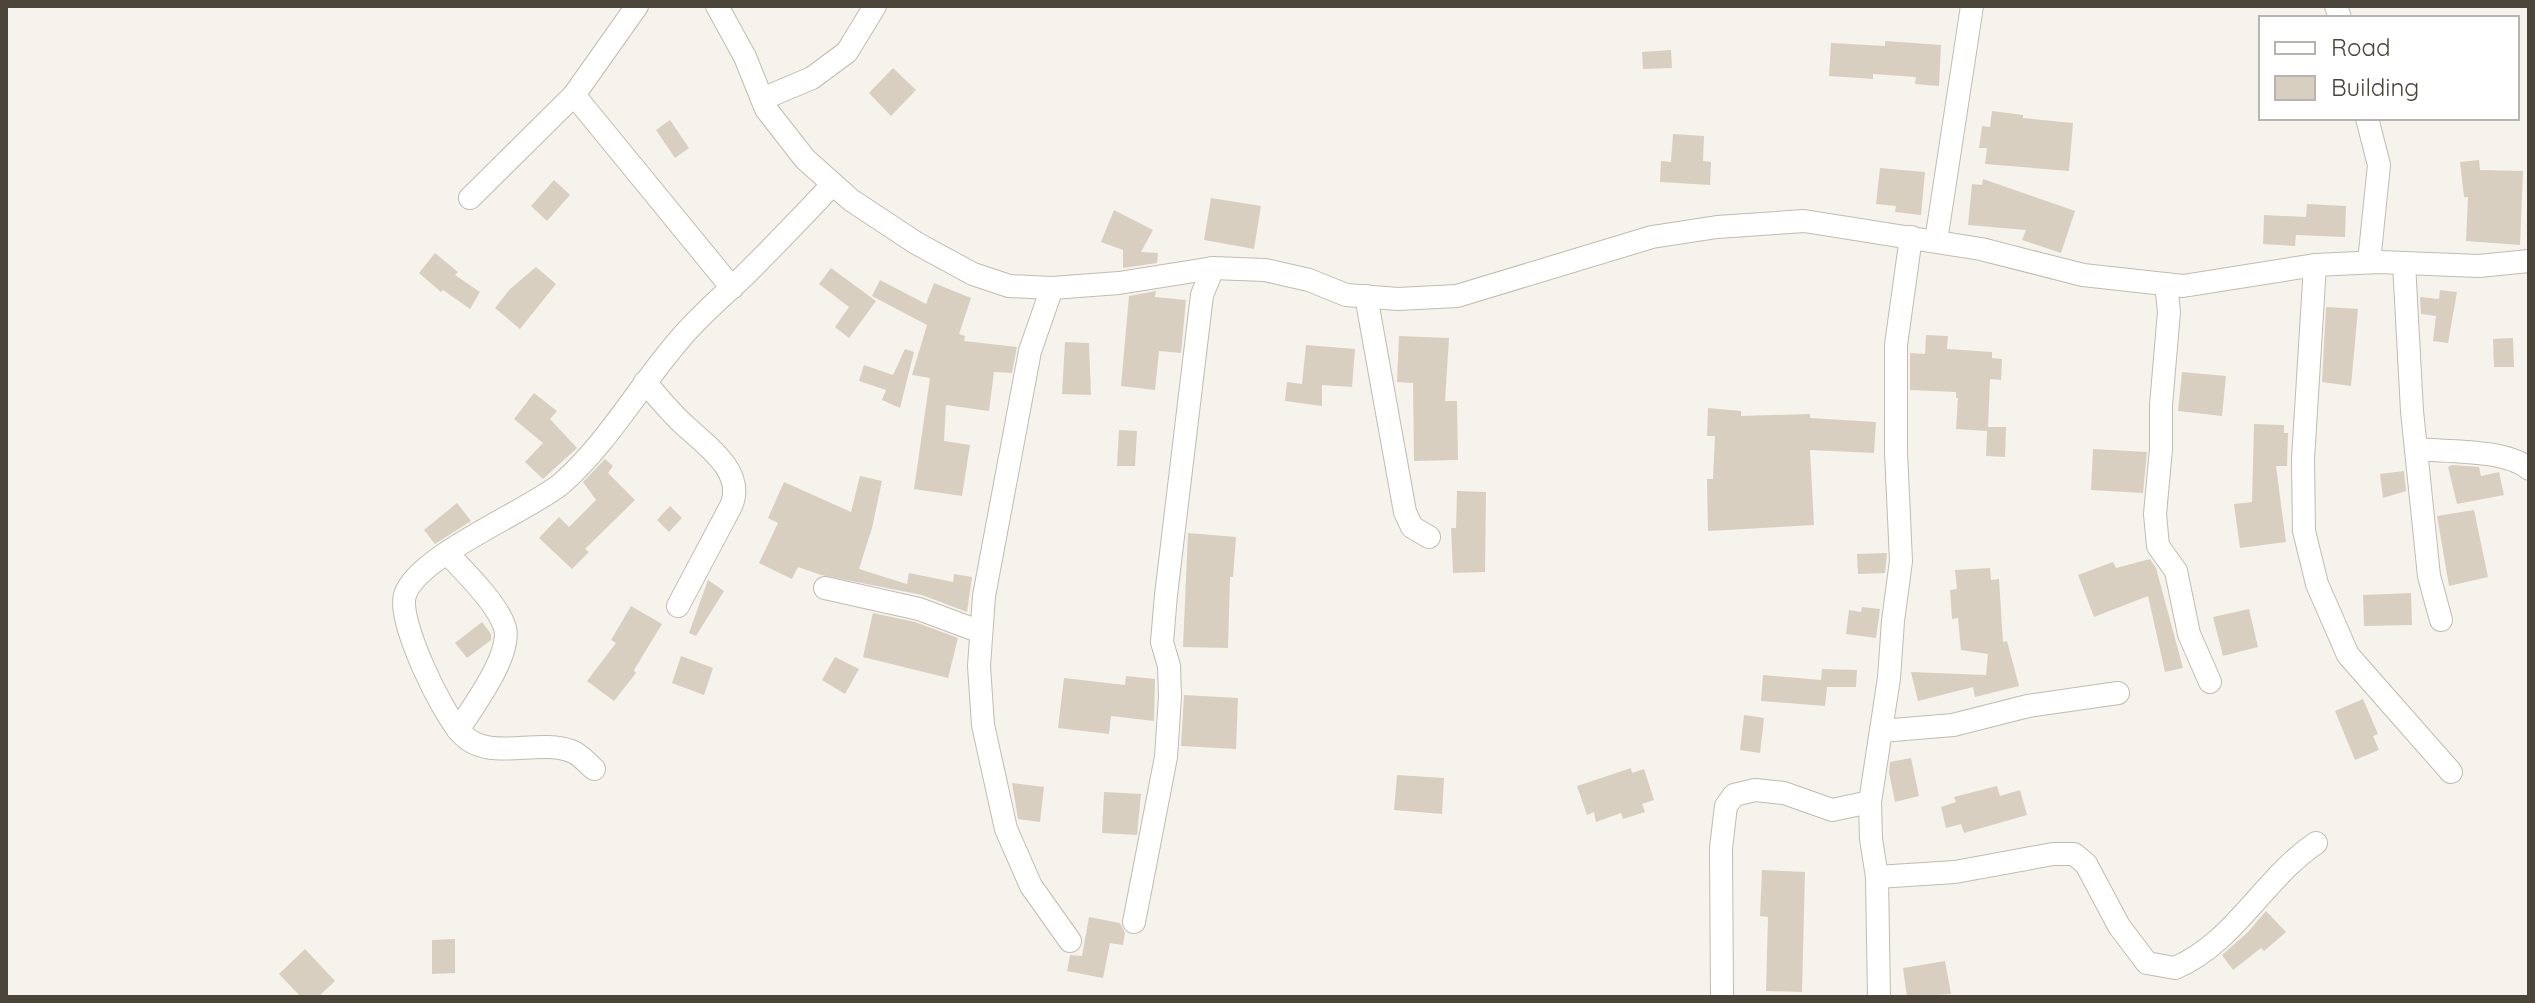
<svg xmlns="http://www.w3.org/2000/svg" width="2535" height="1003" font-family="Quicksand,sans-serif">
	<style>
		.building { fill: #d8cfc1 }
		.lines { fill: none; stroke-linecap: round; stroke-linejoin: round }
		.street-casing { stroke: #c2bbae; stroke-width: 24 }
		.street { stroke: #fff; stroke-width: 22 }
	</style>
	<rect width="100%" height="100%" fill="#f6f3ec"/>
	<g class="building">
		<polygon points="1885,41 1941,45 1939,86 1915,84 1916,77 1873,74 1873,79 1829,76 1831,43 1885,46"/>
		<polygon points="1671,50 1672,68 1643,69 1642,52"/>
		<polygon points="893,68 916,90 891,116 869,93"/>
		<polygon points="1992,111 2023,115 2023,118 2073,123 2069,171 1985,164 1987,148 1979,148 1982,126 1990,127"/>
		<polygon points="670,120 689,148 675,158 656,130"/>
		<polygon points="1673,134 1704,136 1703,161 1711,162 1710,185 1660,182 1661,161 1671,162"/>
		<polygon points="2479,160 2480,170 2523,171 2520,245 2466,241 2468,197 2464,197 2460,162"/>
		<polygon points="1880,168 1925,172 1921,215 1895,212 1896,206 1876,204"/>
		<polygon points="1983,179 2075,211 2061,253 2022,240 2026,230 1968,225 1972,184 1982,185"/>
		<polygon points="554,180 570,195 547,221 531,206"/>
		<polygon points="1211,198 1261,206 1254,249 1204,240"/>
		<polygon points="2307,204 2346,206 2345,237 2296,235 2295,246 2263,244 2264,215 2306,217"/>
		<polygon points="1114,210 1153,230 1141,252 1158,253 1157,263 1123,268 1123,250 1101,242"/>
		<polygon points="435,253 458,272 455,275 480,292 470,309 443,290 441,292 419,273"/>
		<polygon points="536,267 556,284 520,329 495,308 510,289"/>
		<polygon points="831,268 876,301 849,338 835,327 849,307 819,284"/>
		<polygon points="880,280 926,304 934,283 971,298 959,334 965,336 964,341 1017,347 1012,373 994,372 989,411 946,405 944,441 970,445 962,496 914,489 930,378 912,375 927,325 872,296"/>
		<polygon points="2440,290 2457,292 2448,343 2433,341 2436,316 2421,314 2420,297 2439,299"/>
		<polygon points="1156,291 1155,297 1186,300 1181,353 1159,351 1155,390 1121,386 1129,296"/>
		<polygon points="2326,307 2358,309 2351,386 2322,382"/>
		<polygon points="1926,335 1948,336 1947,349 1992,352 1992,358 2002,359 2001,380 1990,379 1988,427 2006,427 2005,457 1986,456 1987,431 1956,429 1958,398 1956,398 1956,392 1910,390 1910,353 1925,354"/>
		<polygon points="1399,336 1449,338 1445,401 1457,401 1458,460 1414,461 1413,383 1397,382"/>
		<polygon points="2513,338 2514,367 2494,367 2493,339"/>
		<polygon points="1065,342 1089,343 1091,395 1062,394"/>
		<polygon points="1306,345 1355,349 1352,387 1322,385 1322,406 1285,401 1287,382 1302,384"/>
		<polygon points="905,349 914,352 900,408 882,400 886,390 859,381 864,365 893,375"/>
		<polygon points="2182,372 2226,376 2222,416 2178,411"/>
		<polygon points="534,393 557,411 550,419 577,448 543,479 525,462 543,443 514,419"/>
		<polygon points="1708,408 1741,411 1741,416 1810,414 1810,418 1876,422 1874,453 1810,450 1814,525 1708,531 1707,479 1713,479 1715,436 1707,436"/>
		<polygon points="2254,424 2284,425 2284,433 2288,433 2287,466 2276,466 2286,542 2240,548 2234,504 2252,502"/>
		<polygon points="1119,430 1137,431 1135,466 1117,466"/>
		<polygon points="2093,449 2147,452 2143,493 2091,490"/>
		<polygon points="605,459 613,466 608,473 635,500 585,549 589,552 572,569 539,538 559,517 569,527 596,500 583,482"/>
		<polygon points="2452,465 2479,467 2481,476 2499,472 2504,495 2457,504 2448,467"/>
		<polygon points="2404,471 2406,491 2383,498 2380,474"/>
		<polygon points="860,476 882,481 872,528 859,569 907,584 909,573 953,582 954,574 972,577 967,612 922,595 821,575 798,567 792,579 759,563 778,523 768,518 784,482 851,512"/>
		<polygon points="1457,491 1486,492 1485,572 1453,573 1451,528 1456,528"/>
		<polygon points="457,503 471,521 435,544 424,530"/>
		<polygon points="670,506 682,518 669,532 657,520"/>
		<polygon points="2474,510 2488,577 2449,586 2437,516"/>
		<polygon points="1188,533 1236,537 1233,577 1230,577 1228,648 1183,647"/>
		<polygon points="1887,553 1885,573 1858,574 1857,554"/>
		<polygon points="2150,559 2156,568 2183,668 2165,672 2148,596 2094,617 2078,575 2113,562 2116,568"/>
		<polygon points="1990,568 1991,580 1999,579 2003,642 2007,641 2019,686 1975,697 1973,687 1918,701 1911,672 1986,675 1988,654 1961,650 1958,618 1952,619 1950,590 1957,589 1955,570"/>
		<polygon points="708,580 724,591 696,636 689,633"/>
		<polygon points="2411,593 2412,625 2364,626 2363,595"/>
		<polygon points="631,606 662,624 634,670 636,673 614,701 587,681 616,643 611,640"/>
		<polygon points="1862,607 1880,609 1876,638 1846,634 1849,610 1861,612"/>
		<polygon points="2249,609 2258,647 2223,656 2213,617"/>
		<polygon points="873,613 915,622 958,638 948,678 863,657"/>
		<polygon points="482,622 491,634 491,640 467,658 455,643"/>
		<polygon points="681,656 713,668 704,695 672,683"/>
		<polygon points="835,657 859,669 845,694 822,680"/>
		<polygon points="1822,669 1857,670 1856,687 1827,687 1825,706 1761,701 1763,675 1821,680"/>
		<polygon points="1126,676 1155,679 1154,721 1111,716 1109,734 1058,728 1064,678 1125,685"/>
		<polygon points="1184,695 1238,698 1236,749 1181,746"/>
		<polygon points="2363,699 2378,734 2373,736 2379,750 2355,760 2335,711"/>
		<polygon points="1744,715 1764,718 1760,753 1740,750"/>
		<polygon points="1911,758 1919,796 1895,802 1889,772 1890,762"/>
		<polygon points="1631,768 1632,773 1644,769 1654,800 1642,804 1645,812 1623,819 1621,813 1596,822 1594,812 1587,815 1577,786"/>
		<polygon points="1397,775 1444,778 1442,814 1394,810"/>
		<polygon points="1012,783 1044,787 1040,822 1018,819"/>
		<polygon points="1997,786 2000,796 2020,790 2027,815 1964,833 1961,824 1946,828 1941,807 1956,802 1954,797"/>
		<polygon points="1104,792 1141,794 1137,835 1102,833"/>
		<polygon points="1762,870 1805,872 1802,992 1766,991 1768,917 1760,916"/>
		<polygon points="2266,911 2286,932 2264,951 2261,948 2233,970 2222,955 2248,932"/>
		<polygon points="1089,917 1120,923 1125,933 1123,945 1110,943 1103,978 1067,971 1070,955 1082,956"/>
		<polygon points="455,939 455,973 432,974 432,940"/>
		<polygon points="305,949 335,981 318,997 301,997 279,974"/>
		<polygon points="1945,961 1951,994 1907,997 1903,968"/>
	</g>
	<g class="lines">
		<g class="street-casing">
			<g id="street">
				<polyline points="637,6 574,95 732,288"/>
				<polyline points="717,6 745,57 766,109 805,159 851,200 916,243 973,274 1009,286 1052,288 1119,283 1213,268 1265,270 1309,280 1346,295 1398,299 1457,296 1652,237 1717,227 1804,221 1981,249 2083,275 2183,286 2315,265 2380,262 2479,266 2529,261"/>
				<polyline points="2336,6 2340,18"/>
				<polyline points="762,99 812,78 847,52 875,6"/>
				<polyline points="2367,118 2379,165 2369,262"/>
				<polyline points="470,198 574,95"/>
				<polyline points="1936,241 1972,6"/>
				<polyline points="2404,263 2412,411 2429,576 2441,620"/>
				<polyline points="2315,265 2303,459 2304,531 2317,584 2348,655 2451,772"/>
				<polyline points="2166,284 2169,312 2161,405 2161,449 2155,514 2158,546 2176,571 2189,634 2210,682"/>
				<polyline points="1052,288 1030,351 984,596 979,666 983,725 1006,829 1031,886 1070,941"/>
				<polyline points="1366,296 1405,512 1412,527 1429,537"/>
				<path d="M 645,382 C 656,395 667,408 679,420 C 701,442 747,470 731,506 L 678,606"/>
				<path d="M 2416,449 C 2446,452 2506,449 2529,469"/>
				<path d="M 447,553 C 464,571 498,604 505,628 C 512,655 472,708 458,730"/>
				<polyline points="825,588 919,609 981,632"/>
				<polyline points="1881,731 1953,725 2028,706 2118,693"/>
				<path d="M 594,769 C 587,763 580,754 571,751 C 537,738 487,763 461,733 C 442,713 397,621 405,595 C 417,556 528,511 561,484 C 608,443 639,386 680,339 C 699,316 723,296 745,275 C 775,245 804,215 833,184"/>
				<path d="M 1877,877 L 1955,872 L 2053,854 L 2074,854 L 2086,864 L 2119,926 L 2147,963 L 2175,968 C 2234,943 2264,878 2316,843"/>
				<polyline points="1134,922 1166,757 1170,696 1169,666 1162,642 1166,595 1202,295 1213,268"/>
				<polyline points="1722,997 1721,848 1726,806 1734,795 1755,790 1784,793 1832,810 1870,802"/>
				<polyline points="1879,997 1877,877 1871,839 1870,802 1889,678 1893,621 1901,561 1896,452 1896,345 1911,237"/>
			</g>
		</g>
		<use href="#street" class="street"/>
	</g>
	<rect width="2535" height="1003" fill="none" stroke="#4b4439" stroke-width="16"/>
	<rect x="2259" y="16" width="260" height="104" fill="#ffffff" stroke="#b7b4b0" stroke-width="2"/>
	<rect x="2275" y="42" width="40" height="12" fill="#ffffff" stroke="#b7b4b0" stroke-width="2"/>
	<text x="2331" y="56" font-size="24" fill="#4b4439">Road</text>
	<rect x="2275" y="76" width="40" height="24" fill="#d8cfc1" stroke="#b7b4b0" stroke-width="2"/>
	<text x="2331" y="96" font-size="24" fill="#4b4439">Building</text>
</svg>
